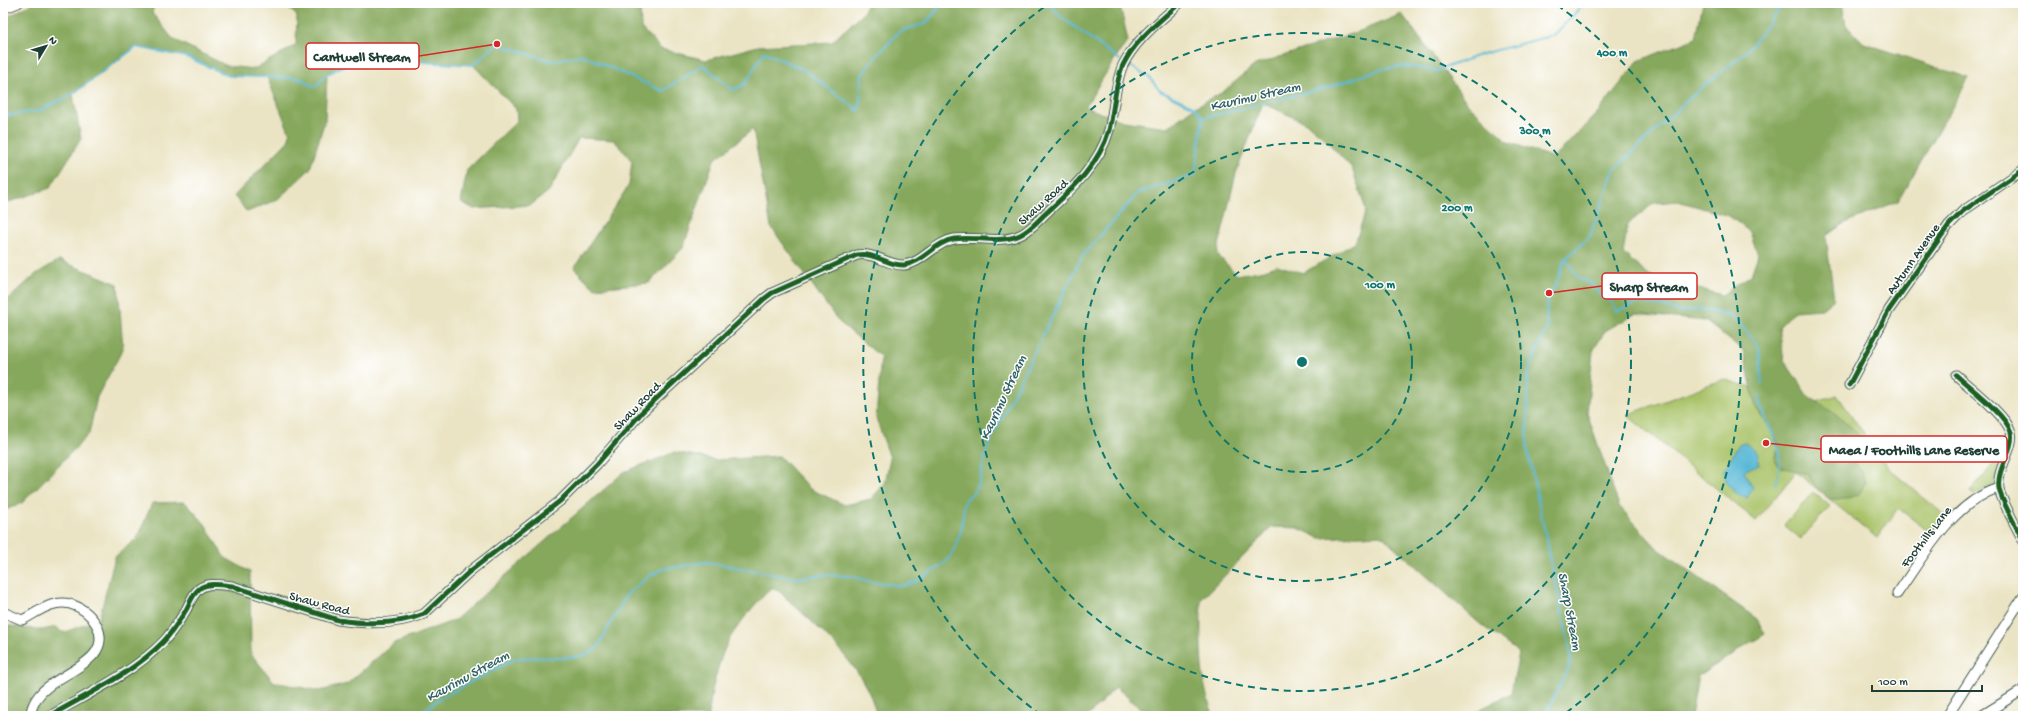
<svg xmlns="http://www.w3.org/2000/svg" width="2026" height="719" font-family="'Gochi Hand',sans-serif">
	<style>
		.green { fill: #a9c268; stroke: #64804e }
		.forest { fill: #86a85c; stroke: #527248; fill-rule: evenodd }
		.water { fill: #58b8d6; stroke: #3c7a85 }
		.lines { fill: none; stroke-linecap: round; stroke-linejoin: round }
		.stream { stroke: #58b8d6; stroke-width: 2 }
		.minor-casing { stroke: #3e564a; stroke-width: 11 }
		.minor { stroke: #fff; stroke-width: 9 }
		.cycleway-casing { stroke: #fff; stroke-width: 8 }
		.cycleway { stroke: #1b5e20; stroke-width: 5 }
		.ring { fill: none; stroke: #0f766e; stroke-width: 2; stroke-dasharray: 7 5 }
		.labels { text-anchor: middle; stroke-width: 3; stroke-linejoin: round; paint-order: stroke }
		.street-label { font-size: 13px; fill: #1f3d34; stroke: #fff }
		.water-label { font-size: 14px; font-style: italic; fill: #306265; stroke: #fff }
		.centre { fill: #0f766e; stroke: #fff; stroke-width: 2 }
		.ring-label { font-size: 12px; text-anchor: middle; font-weight: bold; fill: #0f766e; stroke: #fff; stroke-width: 3; stroke-linejoin: round; paint-order: stroke }
		.leader { fill: none; stroke: #d62828; stroke-width: 1.5 }
		.callout-dot { fill: #d62828; stroke: #fff; stroke-width: 1.5 }
		.callout { fill: #fff; stroke: #d62828; stroke-width: 1.5 }
		.callout-label { font-size: 14px; text-anchor: middle; font-weight: bold; fill: #1f3d34 }
	</style>
	<rect width="100%" height="100%" fill="#fff"/>
	<filter id="ink" filterUnits="userSpaceOnUse"><feTurbulence type="fractalNoise" baseFrequency=".025" numOctaves="2"/><feDisplacementMap in="SourceGraphic" scale="8" xChannelSelector="R" yChannelSelector="G"/><feConvolveMatrix kernelMatrix="1 2 1 2 8 2 1 2 1" color-interpolation-filters="sRGB"/></filter>
	<filter id="wash" filterUnits="userSpaceOnUse"><feTurbulence type="fractalNoise" baseFrequency=".012" numOctaves="4" result="noise"/><feDisplacementMap in="SourceGraphic" scale="16" xChannelSelector="R" yChannelSelector="G"/><feGaussianBlur stdDeviation="0.9" result="paint"/><feColorMatrix in="noise" values="0 0 0 0 0 0 0 0 0 0 0 0 0 0 0 0 0 1.4 0 .05"/><feComposite in="paint" operator="in"/></filter>
	<g filter="url(#wash)">
		<rect width="100%" height="100%" fill="#ebe4c4"/>
		<g class="green">
			<polygon points="1724,379 1751,388 1752,390 1797,409 1837,395 1889,469 1947,517 1933,535 1898,508 1877,538 1796,472 1756,521 1627,415"/>
			<polygon points="1994,463 1999,466 1995,484 1974,495 1970,492"/>
			<polygon points="1813,492 1830,506 1801,539 1784,525"/>
		</g>
		<g class="forest">
			<path d="M 33,3 L 155,3 L 152,13 L 173,39 L 227,66 L 254,69 L 296,45 L 297,16 L 283,3 L 640,3 L 641,28 L 661,49 L 706,60 L 758,46 L 832,42 L 863,13 L 867,3 L 1118,3 L 1120,5 L 1128,41 L 1116,57 L 1085,107 L 1123,121 L 1168,127 L 1195,107 L 1223,92 L 1255,65 L 1360,31 L 1402,14 L 1468,104 L 1508,142 L 1554,158 L 1599,111 L 1638,61 L 1696,38 L 1703,3 L 1842,3 L 1846,25 L 1864,43 L 1969,78 L 1898,201 L 1843,224 L 1826,236 L 1834,299 L 1822,309 L 1794,311 L 1779,327 L 1784,360 L 1807,395 L 1841,418 L 1862,438 L 1849,455 L 1862,472 L 1865,483 L 1859,494 L 1846,499 L 1830,499 L 1818,490 L 1807,474 L 1778,466 L 1774,460 L 1779,445 L 1765,420 L 1756,408 L 1743,350 L 1705,321 L 1635,314 L 1605,331 L 1593,351 L 1587,413 L 1619,506 L 1657,548 L 1757,619 L 1765,634 L 1698,676 L 1691,716 L 1468,716 L 1511,693 L 1519,653 L 1480,624 L 1381,535 L 1320,538 L 1298,528 L 1272,527 L 1201,600 C 1201,638 1198,680 1214,716 L 1146,716 L 1136,705 L 1116,687 L 1088,716 L 877,716 C 865,664 817,628 780,592 L 772,588 C 759,598 731,632 725,648 C 718,664 709,698 709,716 L 3,716 L 3,625 L 41,630 L 57,627 L 61,632 L 65,632 L 99,619 L 115,557 L 138,537 L 152,503 L 185,502 L 205,524 L 224,557 L 250,572 L 251,654 L 274,682 L 320,691 L 347,684 L 394,643 L 455,620 L 624,472 L 675,452 L 716,460 L 779,456 L 810,489 L 845,505 L 871,499 L 885,483 L 890,458 L 876,418 L 881,357 L 838,321 L 771,227 L 753,129 L 714,160 L 683,248 L 649,283 L 594,288 L 574,268 L 629,185 L 632,161 L 614,140 L 579,138 L 549,191 L 531,205 L 474,209 L 461,202 L 467,170 L 517,121 L 516,109 L 473,65 L 404,61 L 365,54 L 327,75 L 325,120 L 310,169 L 278,199 L 247,212 L 234,196 L 288,141 L 290,134 L 267,77 L 229,76 L 187,57 L 136,47 L 73,94 L 81,139 L 50,188 L 3,204 L 3,10 L 9,16 ZM 1263,103 L 1308,124 L 1321,135 L 1352,168 L 1366,210 L 1355,243 L 1303,273 L 1277,265 L 1265,270 L 1237,275 L 1217,254 L 1236,173 ZM 1678,201 L 1729,216 L 1750,232 L 1758,255 L 1751,275 L 1722,295 L 1649,276 L 1623,253 L 1628,224 L 1654,203 Z"/>
			<polygon points="59,260 118,284 123,349 97,397 89,434 22,503 3,511 3,304 36,274"/>
		</g>
		<path class="water" d="M 1745,442 C 1755,449 1759,452 1759,464 L 1744,471 L 1753,488 L 1747,498 C 1733,495 1727,485 1723,472 L 1739,444 Z"/>
		<g class="lines">
			<g class="stream">
				<polyline points="1048,3 1060,16 1120,60"/>
				<polyline points="1130,66 1149,77 1160,91 1195,107 1203,118"/>
				<polyline points="3,114 8,115 38,111 73,94 136,47 187,57 229,76 298,78 315,87 326,75 365,54 404,61 473,65 497,44 552,61 582,55 663,91 703,65 733,90 745,84 764,52 804,70 859,111 862,75 874,59 900,31 925,24 943,3"/>
				<polyline points="1203,118 1329,87 1381,69 1407,66 1436,71 1482,54 1554,35 1585,3"/>
				<polyline points="1566,259 1579,279 1590,282 1604,299 1612,301 1616,311 1641,302 1668,308 1679,312 1700,309 1731,316 1742,326 1759,348 1762,383"/>
				<polyline points="1760,395 1759,402 1779,450 1779,471 1775,484"/>
				<path d="M 417,716 L 437,700 L 514,659 C 540,653 574,666 597,648 L 627,594 L 651,575 L 663,569 L 707,562 L 795,578 L 820,575 L 850,576 L 872,582 L 903,586 L 917,581 L 945,563 L 953,552 L 961,531 L 964,504 L 967,498 L 975,492 L 980,480 L 984,459 L 993,435 L 1083,255 L 1138,193 L 1195,175 L 1203,118"/>
				<polyline points="1545,716 1569,666 1571,654 1527,449 1528,371 1548,326 1546,320 1549,293 1554,289 1565,259 1590,236 1614,170 1692,96 1748,50 1784,3"/>
			</g>
		</g>
	</g>
	<g filter="url(#ink)">
		<g class="lines">
			<g class="minor-casing">
				<g id="minor">
					<polyline points="3,9 18,3"/>
					<path d="M 1956,375 C 1969,387 2006,415 2011,432 C 2015,448 1996,469 1999,488 C 1999,496 2018,530 2023,540"/>
					<polyline points="1849,385 1889,310 1949,225 1963,211 2023,170"/>
					<path d="M 1897,594 C 1924,556 1951,504 1998,488"/>
					<path d="M 3,612 L 22,620 C 37,613 52,599 70,604 C 81,607 90,614 96,624 C 114,657 69,670 49,686 C 39,693 32,704 30,716"/>
					<path d="M 50,716 C 87,694 132,674 163,642 C 172,633 179,621 186,610 C 190,603 192,595 199,589 C 207,582 222,585 232,586 L 338,620 C 365,624 398,625 424,614 L 469,572 L 560,501 L 597,464 L 642,412 L 764,299 L 772,293 L 857,255 C 875,252 888,266 904,265 C 923,263 935,242 954,239 C 975,236 1001,244 1020,235 C 1029,231 1037,222 1044,215 C 1070,191 1099,166 1109,130 C 1114,111 1115,82 1123,65 C 1135,40 1159,22 1180,3"/>
					<polyline points="1947,716 2023,597"/>
					<polyline points="1981,716 2023,690"/>
				</g>
			</g>
			<use href="#minor" class="minor"/>
			<g class="cycleway-casing">
				<g id="cycleway">
					<path d="M 1956,375 C 1969,387 2006,415 2011,432 C 2015,448 1996,469 1999,488 C 1999,496 2018,530 2023,540"/>
					<polyline points="1849,385 1889,310 1949,225 1963,211 2023,170"/>
					<path d="M 50,716 C 87,694 132,674 163,642 C 172,633 179,621 186,610 C 190,603 192,595 199,589 C 207,582 222,585 232,586 L 338,620 C 365,624 398,625 424,614 L 469,572 L 560,501 L 597,464 L 642,412 L 764,299 L 772,293 L 857,255 C 875,252 888,266 904,265 C 923,263 935,242 954,239 C 975,236 1001,244 1020,235 C 1029,231 1037,222 1044,215 C 1070,191 1099,166 1109,130 C 1114,111 1115,82 1123,65 C 1135,40 1159,22 1180,3"/>
				</g>
			</g>
			<use href="#cycleway" class="cycleway"/>
		</g>
	</g>
	<g class="ring">
		<circle cx="1302" cy="362" r="110"/>
		<circle cx="1302" cy="362" r="219"/>
		<circle cx="1302" cy="362" r="329"/>
		<path d="M1041 715A439 439 0 0 1 1047 5M1557 5A439 439 0 0 1 1563 715"/>
	</g>
	<g class="labels">
		<g class="street-label">
			<text transform="translate(1042 201) rotate(-42)" y="5">Shaw Road</text>
			<text transform="translate(1912 258) rotate(-55)" y="5">Autumn Avenue</text>
			<text transform="translate(636 405) rotate(-46)" y="5">Shaw Road</text>
			<text transform="translate(1925 536) rotate(-52)" y="5">Foothills Lane</text>
			<text transform="translate(320 602) rotate(15)" y="5">Shaw Road</text>
		</g>
		<g class="water-label">
			<text transform="translate(1255 95) rotate(-13)" y="5">Kaurimu Stream</text>
			<text transform="translate(1002 397) rotate(-65)" y="5">Kaurimu Stream</text>
			<text transform="translate(1571 611) rotate(79)" y="5">Sharp Stream</text>
			<text transform="translate(467 675) rotate(-29)" y="5">Kaurimu Stream</text>
		</g>
	</g>
	<circle cx="1302" cy="362" r="6" class="centre"/>
	<g class="ring-label">
		<text x="1612" y="56">400 m</text>
		<text x="1535" y="134">300 m</text>
		<text x="1457" y="211">200 m</text>
		<text x="1380" y="288">100 m</text>
	</g>
	<path class="leader" d="M497 44L419 56M1549 293L1602 286M1766 443L1821 449"/>
	<g class="callout-dot">
		<circle cx="497" cy="44" r="4"/>
		<circle cx="1549" cy="293" r="4"/>
		<circle cx="1766" cy="443" r="4"/>
	</g>
	<g class="callout">
		<rect x="306" y="43" width="113" height="26" rx="4"/>
		<rect x="1602" y="273" width="95" height="26" rx="4"/>
		<rect x="1821" y="436" width="186" height="26" rx="4"/>
	</g>
	<g class="callout-label">
		<text x="362" y="61">Cantwell Stream</text>
		<text x="1649" y="291">Sharp Stream</text>
		<text x="1914" y="454">Maea / Foothills Lane Reserve</text>
	</g>
	<rect width="2026" height="719" fill="none" stroke="#fff" stroke-width="16"/>
	<g transform="translate(46 46) rotate(52)" stroke="#ffffff" stroke-width="3" paint-order="stroke">
	<path d="M0-3L7 15L0 10L-7 15Z" fill="#1f3d34"/>
	<text y="-6" font-size="11" font-weight="bold" text-anchor="middle" fill="#1f3d34">N</text>
	</g>
	<path d="M1872 685v6h110v-6" fill="none" stroke="#1f3d34" stroke-width="2"/>
	<text x="1878" y="685" font-size="12" fill="#1f3d34" stroke="#ffffff" stroke-width="3" paint-order="stroke">100 m</text>
</svg>
